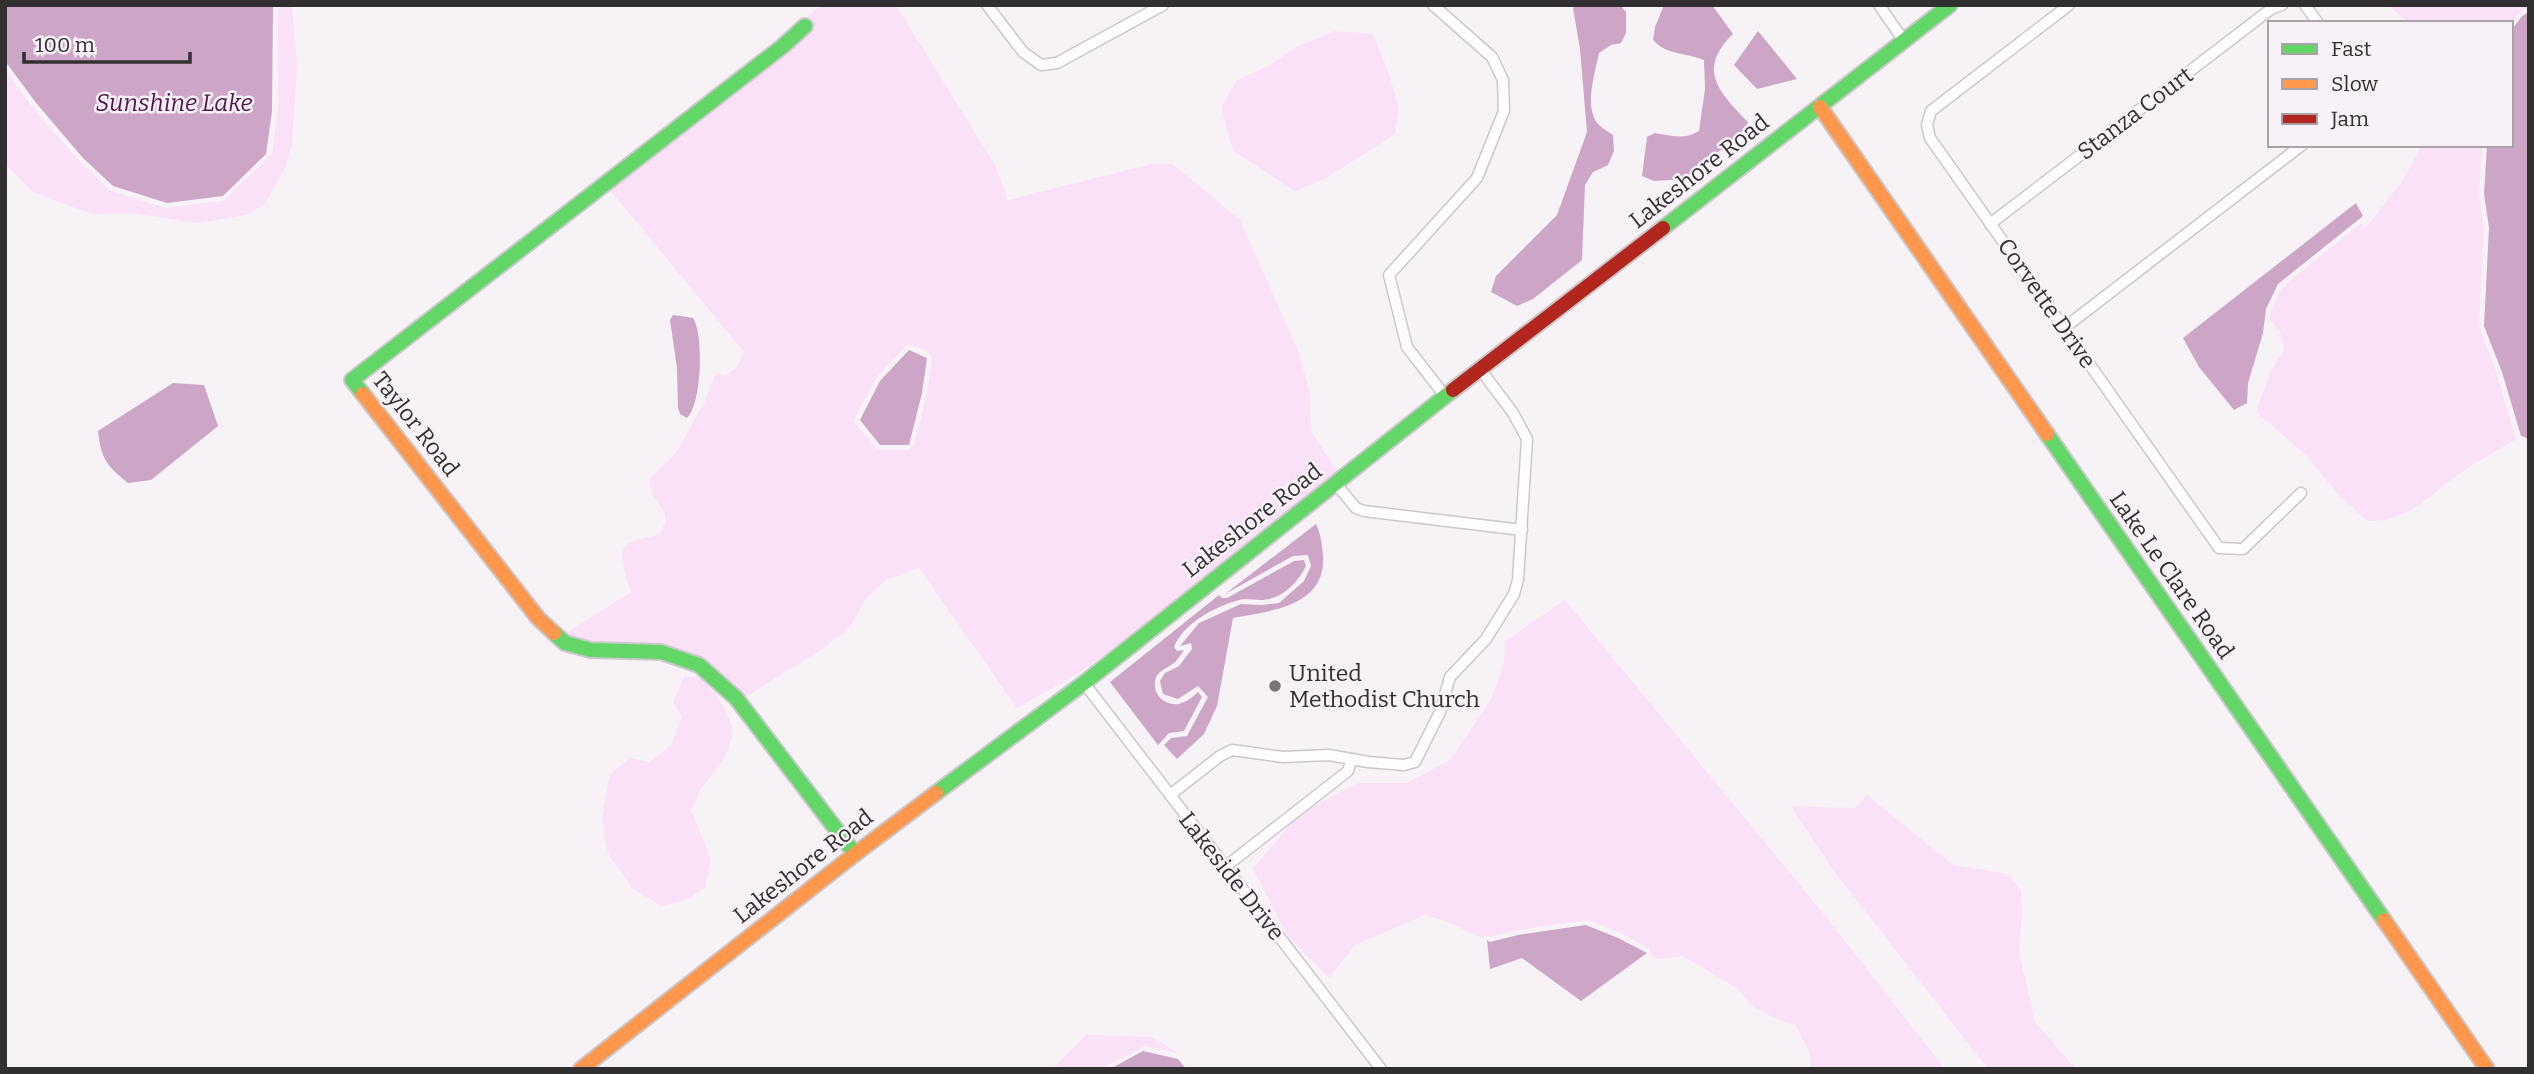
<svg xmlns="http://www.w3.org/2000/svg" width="2534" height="1074" font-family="Bitter,serif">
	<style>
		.green { fill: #fae1f7; fill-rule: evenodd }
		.water { fill: #cca5c7 }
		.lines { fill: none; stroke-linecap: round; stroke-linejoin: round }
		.street-casing { stroke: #cbc8cb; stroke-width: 13 }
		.fast-casing { stroke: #cbc8cb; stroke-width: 18 }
		.slow-casing { stroke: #cbc8cb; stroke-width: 18 }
		.jam-casing { stroke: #cbc8cb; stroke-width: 18 }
		.street { stroke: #fefdfe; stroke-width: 10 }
		.fast { stroke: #63d668; stroke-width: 14 }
		.slow { stroke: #ff974d; stroke-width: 14 }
		.jam { stroke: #b3261e; stroke-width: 14 }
		.poi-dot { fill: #777376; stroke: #f8f1f7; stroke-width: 2.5 }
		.labels { text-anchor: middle; stroke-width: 5; stroke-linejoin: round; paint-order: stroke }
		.street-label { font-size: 23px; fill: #322f31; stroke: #f8f1f7 }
		.poi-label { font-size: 23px; fill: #322f31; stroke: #f8f1f7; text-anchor: start }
		.water-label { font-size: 24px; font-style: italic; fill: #541450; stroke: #f8f1f7 }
	</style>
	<rect width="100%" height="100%" fill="#f7f2f6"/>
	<g class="green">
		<polygon points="278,5 292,5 297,65 292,145 285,169 264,205 246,215 198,223 131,213 92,214 35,193 5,164 5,70 33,108 79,161 111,191 165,208 223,201 272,154 278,111"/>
		<path d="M 822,5 L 896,5 L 995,165 L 1008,200 L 1151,164 L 1173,164 L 1240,220 L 1299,353 L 1310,394 L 1311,431 L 1338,473 L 1193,589 L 1081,672 L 1017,708 L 919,568 L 886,580 L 865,600 L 850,627 L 824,648 L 744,698 L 703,661 L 593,644 L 565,634 L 631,592 C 628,579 612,549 632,542 C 640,538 650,538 659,534 C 678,507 648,506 650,478 L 676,453 L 705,401 L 716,374 L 725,376 L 737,367 L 744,352 L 601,179 ZM 907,345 C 915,345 930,351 932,358 L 927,393 L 914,445 L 908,450 L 879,450 L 854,422 L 855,418 L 876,378 Z"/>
		<polygon points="2388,5 2529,5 2529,6 2520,12 2511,23 2409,23"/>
		<polygon points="1335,31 1373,34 1388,71 1399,108 1395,134 1325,179 1295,191 1233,151 1221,108 1236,81 1270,65 1296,47"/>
		<path d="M 2422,145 L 2482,145 L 2479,195 L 2484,228 L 2479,326 L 2497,374 L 2516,439 C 2497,451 2475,462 2456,476 C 2427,498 2406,522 2367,521 L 2335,491 L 2307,456 L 2256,412 L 2270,373 L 2284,350 L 2280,331 L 2270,320 L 2271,310 L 2282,287 L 2361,223 L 2366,228 L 2403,180 Z"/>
		<polygon points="1565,600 1823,913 1945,1069 1811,1069 1810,1055 1796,1025 1782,1021 1753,1007 1738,989 1683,956 1657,959 1651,956 1649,949 1621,933 1587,920 1517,930 1491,937 1486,935 1482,938 1443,920 1425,915 1355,945 1329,978 1287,935 1253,869 1291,823 1311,807 1359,783 1407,783 1450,760 1490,701 1504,664 1505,641"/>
		<path d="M 685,676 L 702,678 C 712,692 727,707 731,724 C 737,747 715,770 703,786 C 698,793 695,803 691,811 L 711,859 L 705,887 L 689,899 L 661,906 L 632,888 L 607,852 L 602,818 L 610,774 L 630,758 L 649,762 L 671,745 L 682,717 L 673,702 Z"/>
		<polygon points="1867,795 1953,865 2008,874 2021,890 2022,915 2019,952 2035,1022 2076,1069 1988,1069 1837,875 1791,806 1855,808"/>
		<polygon points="1086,1035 1152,1037 1178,1053 1145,1046 1101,1069 1053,1069"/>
	</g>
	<g class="water">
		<polygon points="5,5 273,5 272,111 266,154 223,196 167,203 113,186 83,158 37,104 5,61"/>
		<path d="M 1576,5 L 1620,5 L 1626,12 L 1626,33 L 1621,43 L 1611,45 L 1599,53 C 1595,73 1583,109 1599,125 C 1603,129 1609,132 1613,135 L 1614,151 L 1608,165 L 1593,172 L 1585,185 L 1582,260 L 1533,299 L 1517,306 L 1491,292 L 1496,276 L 1557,215 L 1587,132 L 1580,49 L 1573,8 Z"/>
		<path d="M 1664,5 L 1712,5 L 1733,34 C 1696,70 1720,93 1748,122 L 1746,129 L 1686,179 L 1654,181 L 1642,176 L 1647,137 L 1655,133 C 1672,136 1685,140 1699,131 L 1705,89 L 1704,60 C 1687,53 1666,55 1653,40 L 1655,27 Z"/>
		<polygon points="2529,12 2529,439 2521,436 2502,372 2484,326 2489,228 2484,194 2487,145 2511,145 2511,31 2522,16"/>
		<polygon points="1758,31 1797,79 1757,89 1734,65"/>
		<polygon points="2356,203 2363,216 2278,284 2266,309 2263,333 2248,383 2247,403 2234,410 2199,367 2183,338"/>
		<path d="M 673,315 L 693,318 C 704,335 702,404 687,418 L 680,414 L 678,408 L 677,368 L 670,320 Z"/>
		<polygon points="909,350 927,358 922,393 909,445 880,445 860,420 880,381"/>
		<path d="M 173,383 L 204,385 L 218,426 L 151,480 L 128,483 C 107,466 101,459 98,431 Z"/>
		<path d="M 1316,524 C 1321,535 1322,544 1323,556 C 1326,607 1270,611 1233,618 L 1217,706 L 1204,734 L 1177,759 L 1164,745 L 1171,738 L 1187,736 L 1208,697 L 1198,686 L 1178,699 L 1163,694 L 1160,681 L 1165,673 L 1179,666 L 1192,649 L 1191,643 L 1180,646 L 1199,623 L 1241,604 L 1262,605 L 1279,603 L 1304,581 L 1311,566 L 1308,555 L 1293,556 L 1225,594 Z"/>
		<path d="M 1304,560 L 1306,566 C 1297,584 1281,600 1260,600 C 1253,600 1245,598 1239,600 C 1214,607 1184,623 1174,647 L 1177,651 L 1184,650 C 1181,654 1178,660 1174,663 C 1167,669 1157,670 1155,681 C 1153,695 1165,706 1179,704 C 1186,702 1193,697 1198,692 L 1202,697 L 1184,731 L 1169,733 L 1158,745 L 1110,682 L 1219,595 L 1222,598 L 1227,598 L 1294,561 Z"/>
		<polygon points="1586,925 1618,938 1647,953 1581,1001 1522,958 1490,969 1487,940 1490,942 1518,935"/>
		<polygon points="1143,1051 1178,1059 1186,1069 1110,1069"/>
	</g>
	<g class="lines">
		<g class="street-casing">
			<g id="street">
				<polyline points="987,5 1023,52 1041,65 1057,63 1163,5"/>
				<polyline points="1433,5 1492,57 1503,80 1504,111 1477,178 1389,275 1407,347 1445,396"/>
				<polyline points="1879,5 1904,41"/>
				<polyline points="2069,5 1931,111 1927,125 1930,138 2219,548 2243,549 2301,493"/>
				<polyline points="2305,5 2318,23"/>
				<polyline points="1990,224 2271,9 2282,5"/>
				<polyline points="2064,328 2302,145"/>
				<polyline points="1335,483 1356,508 1364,511 1522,530"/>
				<polyline points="1084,683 1381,1069"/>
				<polyline points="1170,795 1220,756 1232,750 1283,757 1329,755 1368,762 1404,765 1415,762 1440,712 1450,677 1486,639 1514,594 1518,580 1527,439 1513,413 1480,369"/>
				<polyline points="1225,867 1348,771 1352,759"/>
			</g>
		</g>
		<g class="fast-casing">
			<g id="fast">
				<polyline points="1663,228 1950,5"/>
				<polyline points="363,394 352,380 783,46 805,26"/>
				<polyline points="2047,434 2384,920"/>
				<polyline points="554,633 565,643 591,650 661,652 699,665 736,698 855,854"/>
				<polyline points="936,793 1084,683 1453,390"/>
			</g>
		</g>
		<g class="slow-casing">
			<g id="slow">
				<polyline points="1820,107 2047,434"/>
				<polyline points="363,394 538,618 554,633"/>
				<polyline points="2384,920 2487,1069"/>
				<polyline points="581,1069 855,854 936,793"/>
			</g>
		</g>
		<g class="jam-casing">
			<polyline id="jam" points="1453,390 1663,228"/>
		</g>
		<use href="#street" class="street"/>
		<use href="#fast" class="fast"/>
		<use href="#slow" class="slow"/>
		<use href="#jam" class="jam"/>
	</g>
	<circle class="poi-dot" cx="1275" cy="686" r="7"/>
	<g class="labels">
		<g class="street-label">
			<text transform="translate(2135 113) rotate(-37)" y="8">Stanza Court</text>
			<text transform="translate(1699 171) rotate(-38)" y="8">Lakeshore Road</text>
			<text transform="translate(2047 303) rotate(55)" y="8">Corvette Drive</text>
			<text transform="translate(416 424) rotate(52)" y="8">Taylor Road</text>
			<text transform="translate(1252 520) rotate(-38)" y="8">Lakeshore Road</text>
			<text transform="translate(2172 575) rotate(55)" y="8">Lake Le Clare Road</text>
			<text transform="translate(803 866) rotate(-38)" y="8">Lakeshore Road</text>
			<text transform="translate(1232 876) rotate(52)" y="8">Lakeside Drive</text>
		</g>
		<g class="poi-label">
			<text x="1289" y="681">United<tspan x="1289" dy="26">Methodist Church</tspan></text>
		</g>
		<g class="water-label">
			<text x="174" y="111">Sunshine Lake</text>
		</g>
	</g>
	<rect width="2534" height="1074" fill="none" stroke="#322f31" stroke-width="14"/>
	<rect x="2268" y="21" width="245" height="126" fill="#f8f1f7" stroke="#a9a3a8" stroke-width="2"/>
	<rect x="2282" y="44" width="35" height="10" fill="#63d668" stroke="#a9a3a8" stroke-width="2"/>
	<text x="2331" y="56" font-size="21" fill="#322f31">Fast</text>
	<rect x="2282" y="79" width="35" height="10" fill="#ff974d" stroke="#a9a3a8" stroke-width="2"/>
	<text x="2331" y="91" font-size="21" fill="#322f31">Slow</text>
	<rect x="2282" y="114" width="35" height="10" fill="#b3261e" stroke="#a9a3a8" stroke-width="2"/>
	<text x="2331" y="126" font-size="21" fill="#322f31">Jam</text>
	<path d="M24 52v10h166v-10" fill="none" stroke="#322f31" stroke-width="3.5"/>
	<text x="35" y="52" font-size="21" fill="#322f31" stroke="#f8f1f7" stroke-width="5" paint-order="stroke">100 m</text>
</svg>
